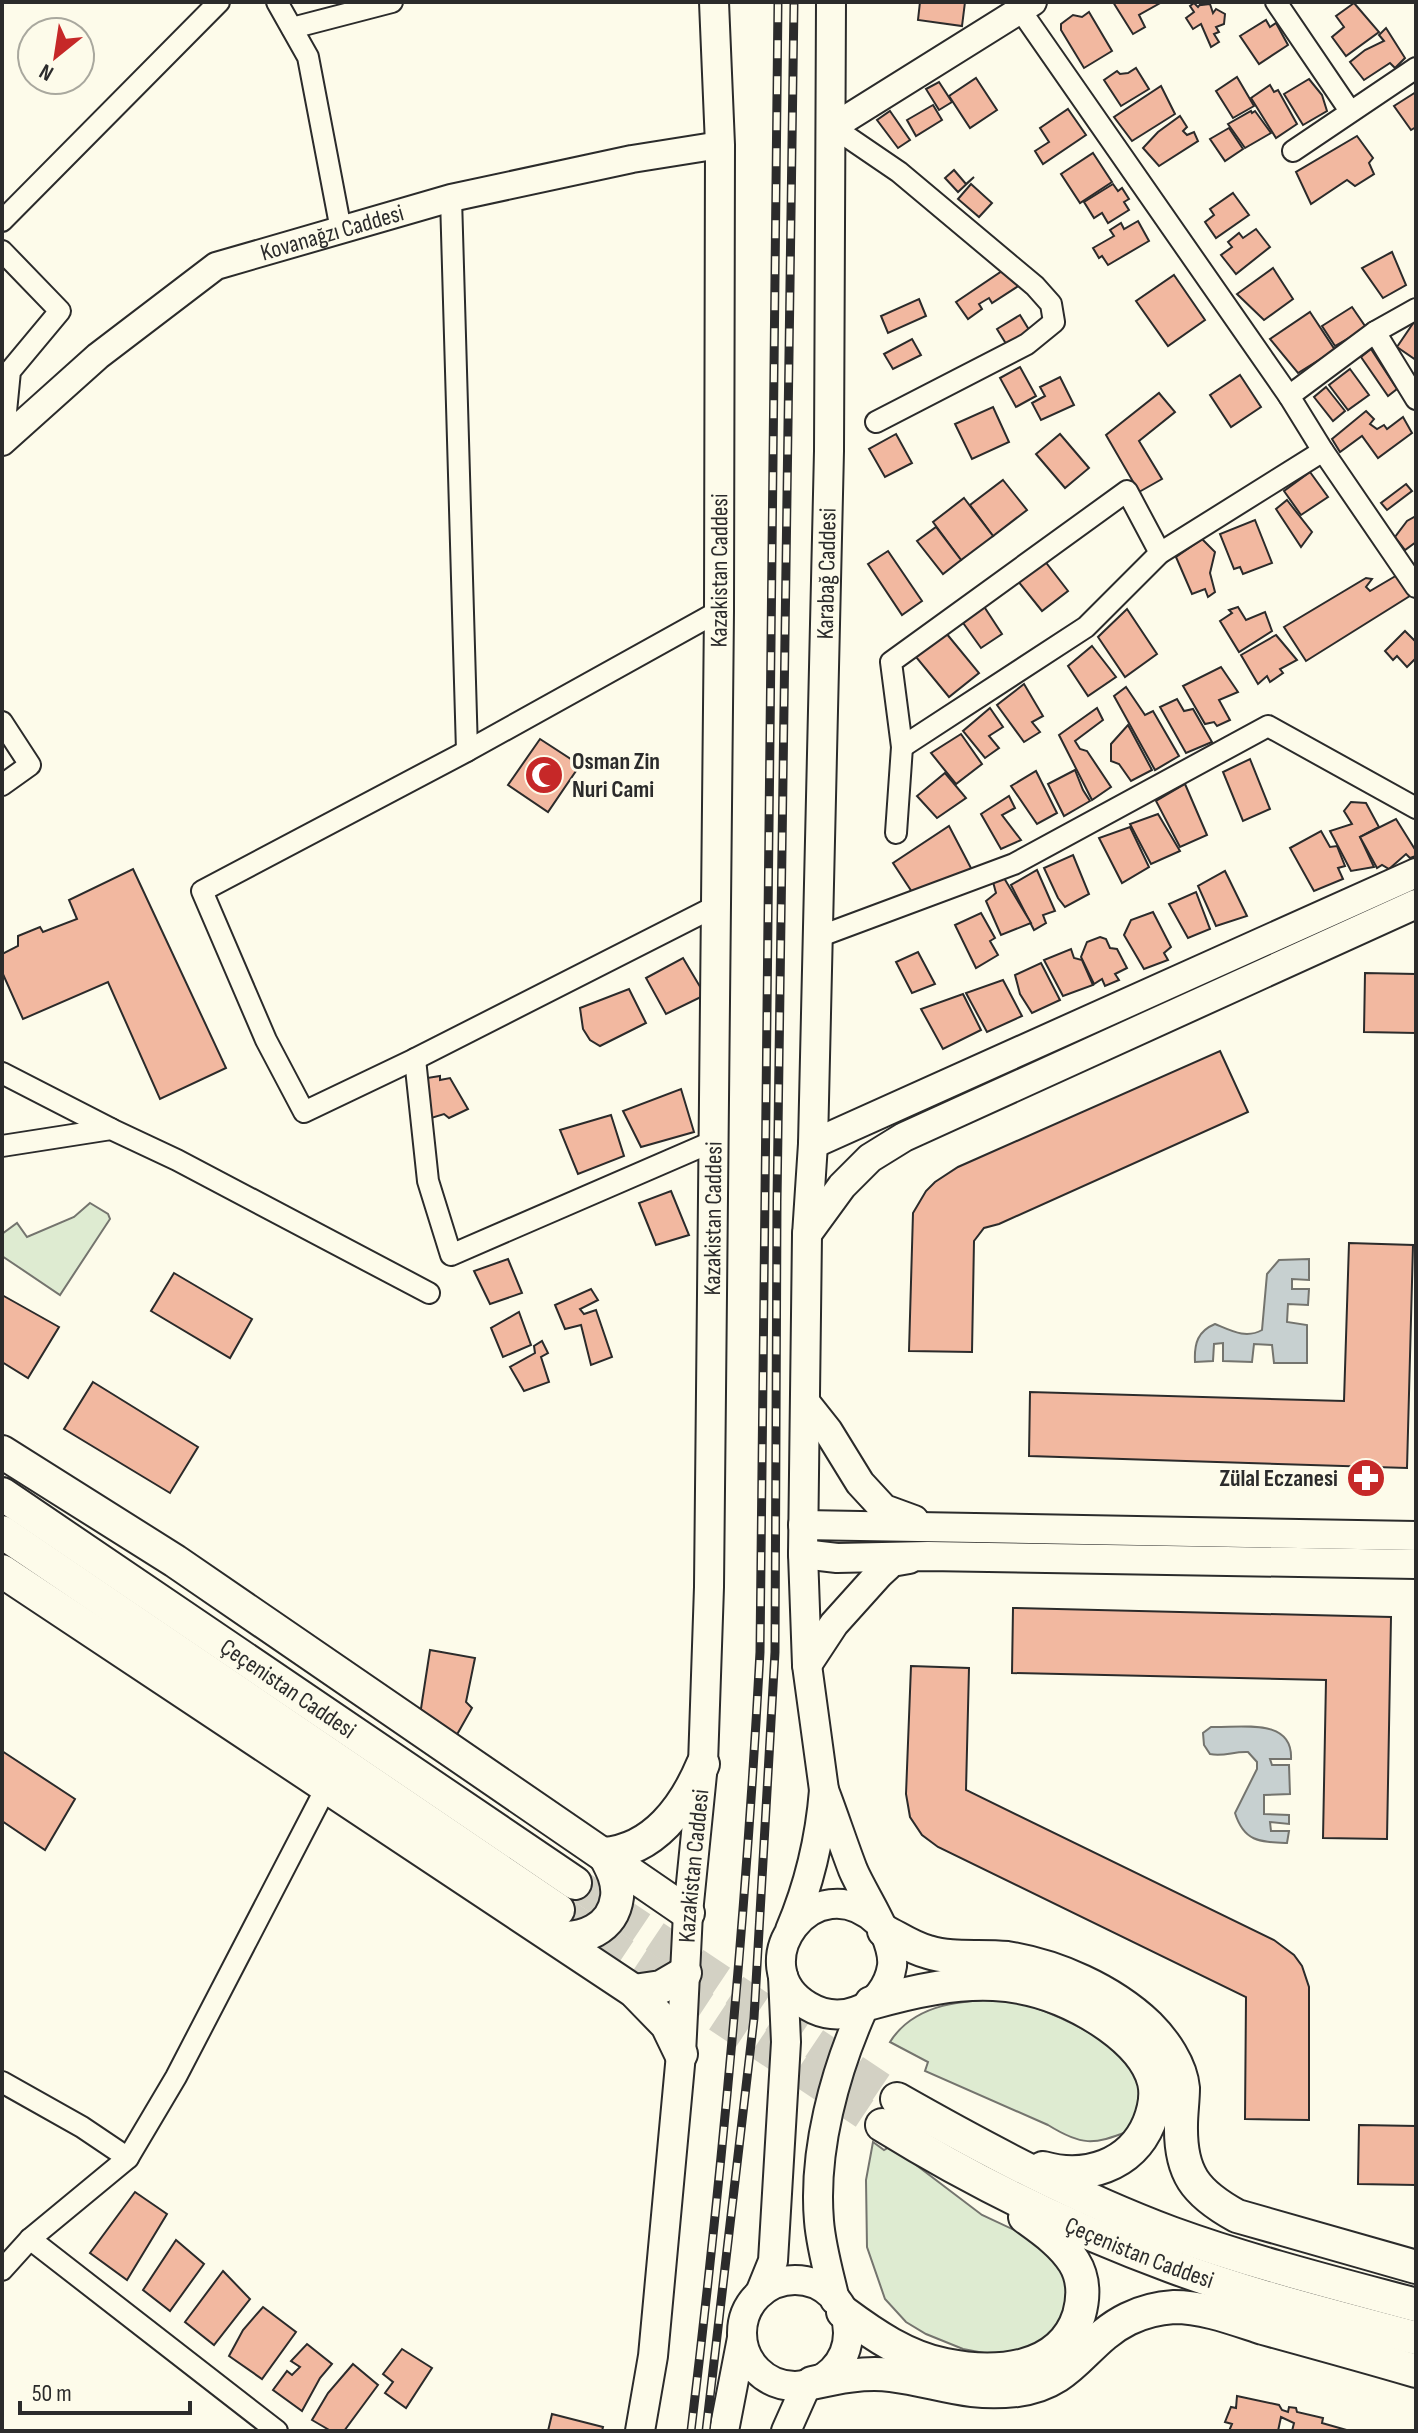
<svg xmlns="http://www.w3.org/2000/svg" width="1418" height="2433" font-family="'Sofia Sans Condensed',sans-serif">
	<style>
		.green { fill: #deebd1; stroke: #74746e; stroke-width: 2 }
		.water { fill: #c7d0d0; stroke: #74746e; stroke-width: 2 }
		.building { fill: #f2b8a0; stroke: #2b2b2b; stroke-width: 2 }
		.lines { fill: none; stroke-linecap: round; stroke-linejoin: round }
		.primary-tunnel { stroke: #d3d1c4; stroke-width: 32; stroke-dasharray: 32 16; stroke-linecap: butt }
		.minor-casing { stroke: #2b2b2b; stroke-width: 24 }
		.tertiary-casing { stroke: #2b2b2b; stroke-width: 30 }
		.secondary-casing { stroke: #2b2b2b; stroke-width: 32 }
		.primary-casing { stroke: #2b2b2b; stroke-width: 36 }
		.minor { stroke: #fdfbea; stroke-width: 20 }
		.tertiary { stroke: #fdfbea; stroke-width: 26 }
		.secondary { stroke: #fdfbea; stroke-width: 28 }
		.primary { stroke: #fdfbea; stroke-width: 32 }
		.rail-casing { stroke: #2b2b2b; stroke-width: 9 }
		.rail { stroke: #fdfbea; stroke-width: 6; stroke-dasharray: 18; stroke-linecap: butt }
		.labels { text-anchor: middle; stroke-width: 6; stroke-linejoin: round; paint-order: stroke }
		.street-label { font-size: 24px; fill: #2b2b2b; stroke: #fdfbea }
		.poi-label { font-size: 24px; font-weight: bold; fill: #2b2b2b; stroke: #fdfbea; text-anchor: start }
	</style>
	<rect width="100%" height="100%" fill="#fdfbea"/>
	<g class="green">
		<polygon points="90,1203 108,1214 110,1219 60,1295 2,1256 2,1234 17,1223 27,1237 74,1217"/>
		<path d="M 1008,1999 C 1056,2012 1094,2034 1136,2060 L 1146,2096 L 1129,2131 C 1093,2145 1082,2146 1048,2125 L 925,2071 L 928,2062 L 890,2042 C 915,2002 966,2000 1008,1999 Z"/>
		<polygon points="873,2142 884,2150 891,2146 982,2215 1055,2249 1072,2267 1075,2331 1000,2356 963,2349 926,2334 906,2322 885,2299 867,2247 866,2180"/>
	</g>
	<g class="water">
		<path d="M 1309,1259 L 1309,1280 L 1292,1279 L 1292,1289 L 1309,1289 L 1308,1305 L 1288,1304 L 1287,1322 L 1307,1325 L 1307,1363 L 1274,1363 L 1272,1345 L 1254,1344 L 1252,1362 L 1223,1361 L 1223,1343 L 1214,1344 L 1213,1361 L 1195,1362 C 1194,1343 1198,1331 1215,1324 C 1232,1331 1246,1339 1262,1330 L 1267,1274 L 1279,1260 Z"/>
		<path d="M 1211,1727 C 1241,1728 1293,1717 1291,1759 L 1270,1759 L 1272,1765 L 1289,1765 L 1290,1794 L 1264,1795 L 1264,1814 L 1289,1815 L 1289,1824 L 1270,1822 L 1271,1831 L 1289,1831 L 1287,1843 C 1260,1842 1244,1842 1235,1813 L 1257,1769 L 1257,1762 L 1248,1752 C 1234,1751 1224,1757 1210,1754 L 1204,1745 L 1203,1733 Z"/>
	</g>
	<g class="building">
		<polygon points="920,2 965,2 962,26 918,20"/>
		<polygon points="1113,2 1162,2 1139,15 1145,27 1133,34"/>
		<polygon points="1202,2 1201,5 1210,4 1213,13 1216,9 1225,14 1224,24 1216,27 1219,32 1214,34 1219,42 1211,47 1201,24 1193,29 1186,18 1194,12 1190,6 1194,3 1198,7"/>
		<polygon points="1354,3 1379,32 1346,56 1332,37 1344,27 1336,16"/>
		<polygon points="1089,12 1112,51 1084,68 1061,30 1061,24 1073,15 1082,17"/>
		<polygon points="1266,20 1270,27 1276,23 1288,45 1259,64 1240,36"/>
		<polygon points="1386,28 1405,58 1395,68 1390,63 1364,80 1350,62 1365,50 1384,41 1379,35"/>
		<polygon points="1136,68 1149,89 1121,106 1104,80 1117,71 1120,74 1128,73"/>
		<polygon points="1237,77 1254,106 1233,118 1216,91"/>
		<polygon points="976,78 997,110 970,128 949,96"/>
		<polygon points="1309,79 1322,95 1327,111 1303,125 1284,94"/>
		<polygon points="939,82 952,102 939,110 926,89"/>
		<polygon points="1270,85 1274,92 1278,90 1297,124 1276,138 1251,98"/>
		<polygon points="1161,86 1175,114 1132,141 1114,117"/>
		<polygon points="1416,92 1416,127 1411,130 1394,106"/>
		<polygon points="933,105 942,120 916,136 907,120"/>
		<polygon points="1068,109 1086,135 1043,164 1035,151 1049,142 1040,128"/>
		<polygon points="890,111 910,140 898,148 877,120"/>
		<polygon points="1251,111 1252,113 1255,111 1271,133 1245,148 1228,124"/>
		<polygon points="1180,116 1187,127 1183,131 1187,135 1194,132 1198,141 1159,166 1143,148 1158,132"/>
		<polygon points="1229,128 1243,149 1225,161 1210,139"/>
		<polygon points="1357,136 1373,158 1369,163 1374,174 1355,186 1347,180 1311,204 1296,172"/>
		<polygon points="1093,153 1112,182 1080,203 1061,174"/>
		<polygon points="954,170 966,184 974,177 958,192 945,178"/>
		<polygon points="971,184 992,203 979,217 958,199"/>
		<polygon points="1113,184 1118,191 1122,188 1129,199 1124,202 1129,210 1108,223 1102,213 1094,218 1084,202"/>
		<polygon points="1233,193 1249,215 1216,238 1205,222 1214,215 1210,209"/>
		<polygon points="1138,221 1149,241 1108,265 1102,256 1099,258 1093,248 1114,236 1110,230 1121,223 1124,229"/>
		<polygon points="1256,229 1270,247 1236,274 1221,255 1232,247 1228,242 1239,233 1243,238"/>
		<polygon points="1392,252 1406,285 1383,298 1362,268"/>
		<polygon points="1008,267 1020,285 992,303 989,298 979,304 982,309 968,319 956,302"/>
		<polygon points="1273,268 1293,299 1264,320 1237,294"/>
		<polygon points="1174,275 1205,320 1168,346 1136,301"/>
		<polygon points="919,299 926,316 888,333 881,316"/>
		<polygon points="1352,307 1365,326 1361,331 1335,346 1322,326"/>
		<polygon points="1310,312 1335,350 1298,373 1270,339"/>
		<polygon points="1020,315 1031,333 1008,347 997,329"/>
		<polygon points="1416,319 1416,360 1397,347"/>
		<polygon points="912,339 921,355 893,369 884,354"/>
		<polygon points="1371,349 1397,389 1388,396 1361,357"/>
		<polygon points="1020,367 1036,396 1016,407 1000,378"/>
		<polygon points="1350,369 1369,395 1348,410 1329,385"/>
		<polygon points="1240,375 1261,407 1231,427 1210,395"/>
		<polygon points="1060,377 1074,405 1041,420 1032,403 1045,396 1040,387"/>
		<polygon points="1326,387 1345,411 1333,421 1314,397"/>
		<polygon points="1159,393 1175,412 1139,441 1162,479 1139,492 1106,435"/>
		<polygon points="993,407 1009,442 972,459 955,424"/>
		<polygon points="1366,411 1374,419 1370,424 1377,429 1384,425 1387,429 1403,417 1412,433 1378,458 1362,436 1340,452 1332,439"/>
		<polygon points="896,434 912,463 885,477 869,449"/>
		<polygon points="1060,434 1089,468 1065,488 1036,454"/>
		<polygon points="1310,472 1328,497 1301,515 1284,491"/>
		<polygon points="1003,480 1027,510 993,536 970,505"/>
		<polygon points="1406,484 1412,491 1387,510 1381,503"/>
		<polygon points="964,498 993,536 961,560 933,522"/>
		<polygon points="1287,500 1312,532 1301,547 1276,509"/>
		<polygon points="1416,516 1416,542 1405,550 1395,537 1407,521"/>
		<polygon points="1255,520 1272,563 1243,574 1240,567 1234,569 1220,534"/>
		<polygon points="936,527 961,560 943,574 917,541"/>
		<polygon points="1202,539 1215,552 1210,573 1215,592 1208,597 1205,589 1192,594 1176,557"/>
		<polygon points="888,551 922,601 902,615 868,564"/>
		<polygon points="1044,560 1068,591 1042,611 1017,580"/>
		<polygon points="1399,574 1413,594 1306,661 1284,627 1366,578 1372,579 1366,587 1370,591"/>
		<polygon points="983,605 1002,634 981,648 961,620"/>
		<polygon points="1238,607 1246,620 1265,612 1272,631 1239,652 1220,621 1232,613 1229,610"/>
		<polygon points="1127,609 1157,654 1125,677 1098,637"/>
		<polygon points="1405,631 1416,642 1416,658 1407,667 1397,656 1393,660 1385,651"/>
		<polygon points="946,633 979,673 949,697 916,657"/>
		<polygon points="1276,635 1297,660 1280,669 1283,673 1270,682 1267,676 1258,684 1241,655"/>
		<polygon points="1092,646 1116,677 1088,696 1068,666"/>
		<polygon points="1221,667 1238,692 1219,700 1230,720 1217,726 1214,722 1205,724 1183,686"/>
		<polygon points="1024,684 1043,716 1032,722 1040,732 1024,742 997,705"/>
		<polygon points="1126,687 1145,715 1153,711 1179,756 1155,770 1114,696"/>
		<polygon points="1177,699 1184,711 1193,709 1212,742 1186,753 1160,707"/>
		<polygon points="990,708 1003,727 989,736 999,748 985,758 963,731"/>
		<polygon points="1097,708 1103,720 1075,741 1080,749 1087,751 1111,787 1092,800 1059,735"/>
		<polygon points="1128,725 1152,770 1131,781 1119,764 1111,761 1111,744"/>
		<polygon points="961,734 982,764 956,784 931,753"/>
		<polygon points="540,739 580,765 548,812 508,785"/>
		<polygon points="1250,759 1270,809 1243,821 1223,772"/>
		<polygon points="1075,770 1083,790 1090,801 1064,816 1048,784"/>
		<polygon points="1036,771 1057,813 1037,824 1011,786"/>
		<polygon points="945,773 966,798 937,818 917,796"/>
		<polygon points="1185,784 1207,835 1180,847 1156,801"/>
		<polygon points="1009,796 1015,808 1002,815 1021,840 1001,849 981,814"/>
		<polygon points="1351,802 1366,803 1379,827 1360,837 1374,867 1351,871 1330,831 1352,824 1344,811"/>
		<polygon points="1158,814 1180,851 1151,864 1130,824"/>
		<polygon points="1396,819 1416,851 1416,856 1410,858 1406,854 1389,869 1382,865 1377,868 1360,837"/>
		<polygon points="949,826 972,870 914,895 893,863"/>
		<polygon points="1130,827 1149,867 1122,883 1099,838"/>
		<polygon points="1321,831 1330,847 1337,846 1345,866 1338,868 1343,879 1314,891 1290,848"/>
		<polygon points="1073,855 1089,894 1065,907 1058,898 1044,868"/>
		<polygon points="133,869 226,1068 160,1099 108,982 23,1019 2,972 2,954 18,946 18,936 40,927 43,932 77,919 69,900"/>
		<polygon points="1037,870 1055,911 1043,915 1046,923 1034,930 1011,885"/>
		<polygon points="1225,871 1247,916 1216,926 1198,886"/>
		<polygon points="1004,878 1031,923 1001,935 986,901 996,893 993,882"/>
		<polygon points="1196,892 1210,929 1188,938 1169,904"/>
		<polygon points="1153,912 1171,947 1164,953 1168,960 1144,969 1124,935 1131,920"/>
		<polygon points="981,913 995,938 990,941 998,955 976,968 955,925"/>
		<polygon points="1100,937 1106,939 1110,948 1117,949 1127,968 1115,974 1119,980 1105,986 1102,979 1094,984 1081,957 1087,942"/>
		<polygon points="1071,949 1074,958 1082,960 1093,985 1063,996 1044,960"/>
		<polygon points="918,952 935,984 912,993 896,962"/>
		<polygon points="683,958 705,995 666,1014 646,978"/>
		<polygon points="1041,963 1060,1000 1032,1013 1020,994 1015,975"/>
		<polygon points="1365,973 1416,974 1416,1033 1364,1032"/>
		<polygon points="1003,980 1022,1016 987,1032 966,993"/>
		<polygon points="629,989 646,1023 600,1046 590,1040 583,1029 580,1008"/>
		<polygon points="963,994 981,1030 943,1049 921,1009"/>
		<polygon points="1220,1051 1248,1112 999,1224 984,1228 974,1241 972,1352 909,1351 913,1213 926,1191 935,1182 958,1167"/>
		<polygon points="440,1076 440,1080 450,1078 468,1109 449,1118 444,1114 428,1119 427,1078"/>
		<polygon points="681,1089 694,1132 641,1147 623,1111"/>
		<polygon points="611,1115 624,1156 578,1174 560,1130"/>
		<polygon points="671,1191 689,1235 656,1245 639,1203"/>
		<polygon points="1349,1243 1413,1245 1407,1468 1029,1456 1030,1392 1344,1401"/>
		<polygon points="508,1259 522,1293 490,1304 474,1271"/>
		<polygon points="174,1273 252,1319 230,1358 151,1311"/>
		<polygon points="591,1289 598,1300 580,1309 584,1314 596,1310 612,1357 591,1365 581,1325 565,1329 555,1305"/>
		<polygon points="2,1295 59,1327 28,1378 2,1362"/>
		<polygon points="519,1312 531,1345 503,1357 491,1328"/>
		<polygon points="542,1341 548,1353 541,1357 549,1382 524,1391 510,1367 535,1353 534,1346"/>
		<polygon points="93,1382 198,1447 170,1493 64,1429"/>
		<polygon points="1013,1608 1391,1617 1387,1839 1323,1838 1326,1680 1012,1673"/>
		<polygon points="430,1650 475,1658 466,1702 472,1708 455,1738 420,1715"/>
		<polygon points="911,1666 969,1668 966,1790 1274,1940 1294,1955 1302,1966 1309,1987 1309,2120 1245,2119 1246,1997 938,1847 922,1835 910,1817 906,1794"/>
		<polygon points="2,1751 75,1799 45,1850 2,1821"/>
		<polygon points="1359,2125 1416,2126 1416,2185 1358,2184"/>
		<polygon points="135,2192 167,2214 127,2280 90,2253"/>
		<polygon points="176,2240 204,2264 170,2311 143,2290"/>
		<polygon points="223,2271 250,2299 214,2345 185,2322"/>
		<polygon points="263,2307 296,2332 262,2379 229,2356 243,2330"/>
		<polygon points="307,2344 332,2364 320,2378 302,2411 273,2390 287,2371 292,2375 300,2367 291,2361"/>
		<polygon points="402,2349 432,2368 406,2408 385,2393 393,2382 383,2374"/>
		<polygon points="353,2364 378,2385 344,2431 331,2431 312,2420 328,2393"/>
		<polygon points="1237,2396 1279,2405 1282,2410 1288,2412 1289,2407 1296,2408 1297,2412 1323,2418 1322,2423 1350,2431 1292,2431 1294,2423 1281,2417 1278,2431 1229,2431 1232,2424 1225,2422 1231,2407 1236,2408"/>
		<polygon points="552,2414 603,2427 602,2431 548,2431"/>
	</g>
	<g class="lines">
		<g class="primary-tunnel">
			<polyline points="575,1883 897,2099"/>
			<polyline points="558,1910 882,2125"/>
		</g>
		<g class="minor-casing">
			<g id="minor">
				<polyline points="277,2 308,57 341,230"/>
				<polyline points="1018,2 1021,11 1289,396 1323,451 1416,587"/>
				<polyline points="1276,2 1350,111"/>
				<polyline points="292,28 392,2"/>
				<polyline points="833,127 899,172 1035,286 1051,304 1054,322 1027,344 876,422"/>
				<polyline points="1293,151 1416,68"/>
				<polyline points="451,198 467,751"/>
				<polyline points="2,221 219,2"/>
				<polyline points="2,251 60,311 10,371 3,442"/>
				<polyline points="1375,332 1416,399"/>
				<polyline points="1289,396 1375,332 1416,309"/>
				<polyline points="2,722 30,765 2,785"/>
				<polyline points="902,747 1086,627 1160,553 1323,451"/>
				<polyline points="896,833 902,747 891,662 1127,491 1160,553"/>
				<polyline points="718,905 415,1059 304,1112 266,1040 202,891 467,751 719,611"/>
				<polyline points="818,937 1014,864 1268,726 1416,808"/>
				<polyline points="415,1059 428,1181 451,1255 714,1141"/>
				<polyline points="2,1073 111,1129"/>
				<polyline points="2,1146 111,1129 177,1160 429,1293"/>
				<polyline points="2,2082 82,2127 128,2158"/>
				<polyline points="30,2239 277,2431"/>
				<polyline points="2,2270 30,2239 128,2158 176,2077 326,1788"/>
			</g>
		</g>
		<g class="tertiary-casing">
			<g id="tertiary">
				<polyline points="833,127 1033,2"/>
				<path id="s1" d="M 2,442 L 98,356 L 216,266 L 451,198 L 632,159 L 720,145"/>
			</g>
		</g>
		<g class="secondary-casing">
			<g id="secondary">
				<polyline points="813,1144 1416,873"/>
				<polyline points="807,1234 842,1186 870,1158 904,1137 1416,904"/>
				<polyline points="805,1402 828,1431 860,1483 884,1509 914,1520"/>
				<polyline points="803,1525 1416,1536"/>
				<polyline points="803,1554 837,1558 928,1556 1416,1564"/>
				<polyline points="807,1665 834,1624 879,1574 892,1562 909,1559"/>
				<path id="s2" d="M 824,1790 L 807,1665 L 803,1554 L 807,1235 L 813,1144 L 829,451 L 831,2"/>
				<path d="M 790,1930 C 810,1883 820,1840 824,1790 C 834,1816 843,1844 853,1870 C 864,1896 895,1939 892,1966 C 889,1986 875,2005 856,2011 C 840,2017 823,2015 808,2006 C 740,1966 814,1862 878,1922"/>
				<circle cx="795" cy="2333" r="53"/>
				<polyline points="760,2293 773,2261 786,2042 783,1976"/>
				<path d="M 835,2300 C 829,2274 821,2247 819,2221 C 813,2151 835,2071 863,2009"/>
				<path id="s3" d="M 640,2431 L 653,2356 L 681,2054 L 688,1913 L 703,1764 L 709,1587 L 719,611 L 720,145 L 714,2"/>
				<polyline points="724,2431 742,2338"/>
				<polyline points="786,2431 807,2384"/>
			</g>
		</g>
		<g class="primary-casing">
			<g id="primary">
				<polyline points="2,1452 175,1561 688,1913"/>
				<path id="s4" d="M 2,1494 L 575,1883"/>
				<polyline points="2,1532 558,1910"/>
				<polyline points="2,1571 634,1991 667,2025 681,2054"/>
				<path d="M 884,1931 C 898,1938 912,1948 928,1952 C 953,1960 980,1955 1007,1958 C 1057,1966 1111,1990 1148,2025 C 1164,2041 1181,2065 1183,2088 C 1183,2100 1181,2113 1181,2125 C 1180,2173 1195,2193 1237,2216 L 1416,2267"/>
				<path d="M 555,1937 C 582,1941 613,1929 617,1897 C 619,1881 611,1867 604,1854 C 654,1850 685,1807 703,1764"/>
				<polyline points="634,1991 661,1987 685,1973"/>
				<path d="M 871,2003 C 960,1978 1030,1970 1109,2026 C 1127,2039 1148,2058 1154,2082 C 1157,2095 1154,2110 1149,2123 C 1131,2166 1085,2180 1043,2168"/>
				<path d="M 897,2099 C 985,2149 1075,2197 1171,2233 C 1251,2262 1334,2283 1416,2305"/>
				<path id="s5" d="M 882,2125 C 974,2182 1068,2228 1171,2266 C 1251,2296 1334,2316 1416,2338"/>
				<path d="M 843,2312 C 874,2335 906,2357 945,2365 C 994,2375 1061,2372 1079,2315 C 1084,2297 1084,2278 1074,2262 C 1062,2243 1043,2230 1025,2217"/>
				<path d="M 812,2383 C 838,2377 864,2372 891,2375 C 938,2381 966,2396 1017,2390 C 1074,2383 1083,2341 1128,2319 C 1142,2312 1158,2308 1174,2307 C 1204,2307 1235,2319 1263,2328 C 1314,2342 1365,2356 1416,2371"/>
			</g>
		</g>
		<use href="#minor" class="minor"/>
		<use href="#tertiary" class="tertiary"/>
		<use href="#secondary" class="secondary"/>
		<use href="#primary" class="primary"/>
		<g class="rail-casing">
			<g id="rail">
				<path d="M 691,2431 C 722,2172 746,1913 760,1652 L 778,2"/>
				<polyline points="706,2431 754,2018 775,1652 777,1201 794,2"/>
			</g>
		</g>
		<use href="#rail" class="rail"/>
	</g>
	<defs>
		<g id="mosque-disc" transform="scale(2)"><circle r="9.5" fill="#c62828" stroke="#fdfbea"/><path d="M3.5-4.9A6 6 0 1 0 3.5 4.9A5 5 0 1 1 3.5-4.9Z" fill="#fff"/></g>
		<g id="pharmacy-disc" transform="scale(2)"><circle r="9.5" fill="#c62828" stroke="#fdfbea"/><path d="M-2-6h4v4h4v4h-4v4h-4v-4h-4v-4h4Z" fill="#fff"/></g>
	</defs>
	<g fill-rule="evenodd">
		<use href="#mosque-disc" x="544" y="775"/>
		<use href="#pharmacy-disc" x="1366" y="1478"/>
	</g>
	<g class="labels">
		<g class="street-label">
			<text dy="8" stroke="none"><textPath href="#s1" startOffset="398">Kovanağzı Caddesi</textPath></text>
			<text dy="8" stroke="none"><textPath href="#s3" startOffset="1864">Kazakistan Caddesi</textPath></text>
			<text dy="8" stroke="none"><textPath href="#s2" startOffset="1218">Karabağ Caddesi</textPath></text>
			<text dy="8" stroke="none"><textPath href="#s3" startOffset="1216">Kazakistan Caddesi</textPath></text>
			<text dy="8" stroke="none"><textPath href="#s4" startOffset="346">Çeçenistan Caddesi</textPath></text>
			<text dy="8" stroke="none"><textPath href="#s3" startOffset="568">Kazakistan Caddesi</textPath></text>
			<text dy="8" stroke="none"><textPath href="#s5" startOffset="288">Çeçenistan Caddesi</textPath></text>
		</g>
		<g class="poi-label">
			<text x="572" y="769">Osman Zin<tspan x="572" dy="28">Nuri Cami</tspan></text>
			<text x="1338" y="1486" text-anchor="end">Zülal Eczanesi</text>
		</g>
	</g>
	<rect width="1418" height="2433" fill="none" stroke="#2b2b2b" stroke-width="8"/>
	<g transform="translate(56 56) rotate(210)"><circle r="38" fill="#fdfbea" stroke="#a9a89e" stroke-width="2"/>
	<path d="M0-6L14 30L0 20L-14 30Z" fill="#c62828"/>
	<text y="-12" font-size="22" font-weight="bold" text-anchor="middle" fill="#2b2b2b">N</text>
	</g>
	<path d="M20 2401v12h170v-12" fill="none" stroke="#2b2b2b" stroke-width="4"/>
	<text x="32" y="2401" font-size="24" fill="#2b2b2b" stroke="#fdfbea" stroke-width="6" paint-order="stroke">50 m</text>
</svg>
